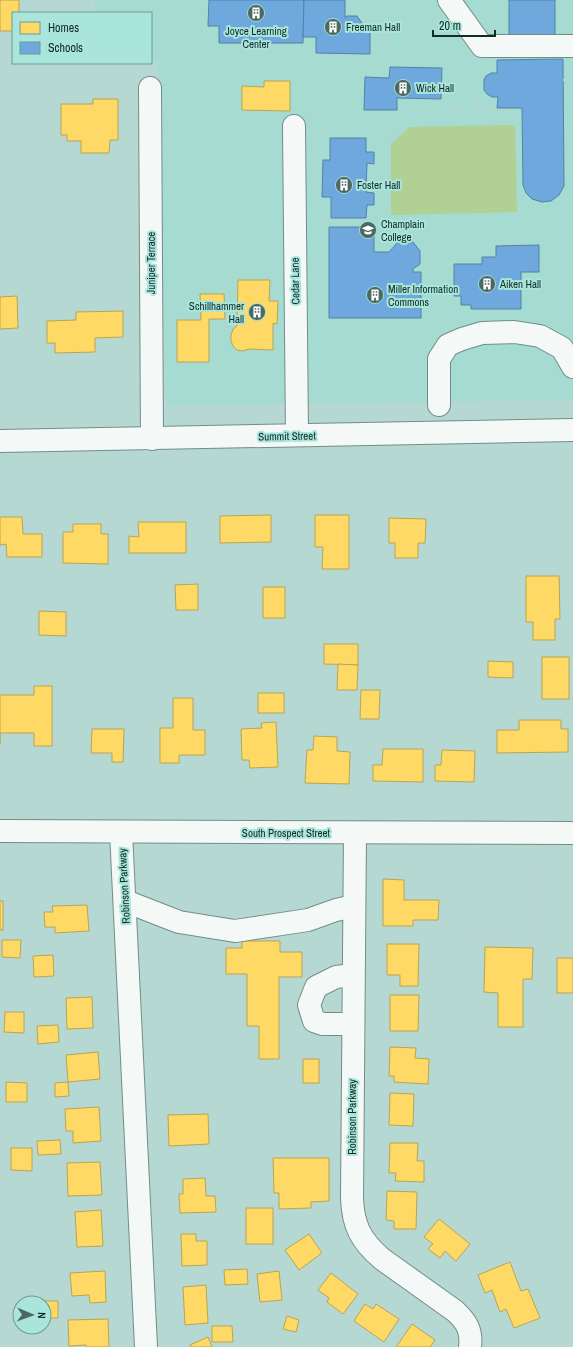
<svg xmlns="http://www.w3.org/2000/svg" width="573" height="1347" font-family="'Archivo Narrow',sans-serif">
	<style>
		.built { fill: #a5dbd1 }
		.green { fill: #b0d094 }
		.homes { fill: #ffd966; stroke: #b8a553 }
		.schools { fill: #6fa8dc; stroke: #5382a6 }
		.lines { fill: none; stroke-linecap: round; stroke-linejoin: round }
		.minor-casing { stroke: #728d88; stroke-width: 24 }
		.path { stroke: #c3cdcb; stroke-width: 2.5; stroke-dasharray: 1 3; stroke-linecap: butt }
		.minor { stroke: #f4f9f8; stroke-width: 22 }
		.labels { text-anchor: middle; stroke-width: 4; stroke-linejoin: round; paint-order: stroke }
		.poi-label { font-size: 11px; fill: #122b27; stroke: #a9e5db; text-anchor: start }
		.street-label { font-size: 11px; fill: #122b27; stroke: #a9e5db }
	</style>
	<rect width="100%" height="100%" fill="#b6d8d2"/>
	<polygon class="built" points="95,0 573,0 573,400 166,405 158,61 151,61 151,13 95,13"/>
	<polygon class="green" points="515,125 517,212 391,215 391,144 410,127"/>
	<g class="homes">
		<polygon points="0,0 19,0 19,13 13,13 13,31 0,31"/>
		<polygon points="264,81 290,81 290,111 242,110 242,86 264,87"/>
		<polygon points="93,99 118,99 118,140 110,140 109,153 81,153 81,141 67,141 67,135 61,135 61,104 93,104"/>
		<polygon points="238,280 270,280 269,301 278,301 277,324 273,323 273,350 249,349 243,351 237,350 233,346 231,341 231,335 233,329 237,326"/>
		<polygon points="200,294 224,294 225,319 209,319 209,362 177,362 177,320 201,320"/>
		<polygon points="17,296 18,328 0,329 0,297"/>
		<polygon points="123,311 123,337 95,338 95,352 55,353 55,343 47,343 47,321 76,320 76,312"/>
		<polygon points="271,515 271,542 220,543 220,516"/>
		<polygon points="315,515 349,515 349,569 322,569 323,547 315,547"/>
		<polygon points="0,517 22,517 23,534 42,534 42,557 7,557 6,544 0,545"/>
		<polygon points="389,518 426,519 425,543 418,543 418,558 395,558 395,543 389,543"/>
		<polygon points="138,522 186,522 186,553 129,553 129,536 139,537"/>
		<polygon points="73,524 101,524 101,534 108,534 108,564 63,563 63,532 73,532"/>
		<polygon points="526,576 559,576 560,619 555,619 555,640 533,640 533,622 526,622"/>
		<polygon points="198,584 198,610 176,610 175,585"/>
		<rect x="263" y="587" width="22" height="31"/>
		<polygon points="39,611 66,612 66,636 39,635"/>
		<polygon points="324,644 358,644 358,665 324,664"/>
		<rect x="542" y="657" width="27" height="42"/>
		<polygon points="488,661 513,662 513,678 488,677"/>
		<polygon points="338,664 358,665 357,690 337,690"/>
		<polygon points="34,686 52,686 52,746 34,746 34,733 0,733 0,744 0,695 34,695"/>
		<polygon points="361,690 380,690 379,719 360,719"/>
		<rect x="258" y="693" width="26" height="20"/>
		<polygon points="173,698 193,698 193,730 205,730 205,755 179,755 179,763 160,763 160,728 173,728"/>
		<polygon points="519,720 561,720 561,729 568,729 568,752 497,753 497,730 519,730"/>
		<polygon points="276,722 278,767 250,768 249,760 242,760 241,729 262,728 261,723"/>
		<polygon points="92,729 124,729 123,762 112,762 112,753 91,753"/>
		<polygon points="314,736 337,737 337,751 350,752 349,784 305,783 307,750 313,750"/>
		<polygon points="383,749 423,749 423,782 373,781 373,765 382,765"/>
		<polygon points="442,750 475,751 474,782 435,781 435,765 441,765"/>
		<polygon points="383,879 404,880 404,900 439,900 438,920 413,920 413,926 383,926"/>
		<rect x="0" y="901" width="3" height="29"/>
		<polygon points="87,905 89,931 55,933 55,927 45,927 44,912 53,912 52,906"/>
		<polygon points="2,940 21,940 20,958 2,957"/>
		<polygon points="242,941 280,941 280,952 302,952 302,977 279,977 279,1059 259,1059 259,1026 247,1026 247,974 226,974 226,948 242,948"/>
		<polygon points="387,944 419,944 418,986 400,986 400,975 387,975"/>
		<polygon points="485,947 533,948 532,979 523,979 523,1027 498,1027 498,993 484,992"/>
		<polygon points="53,955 54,976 34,977 33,956"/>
		<rect x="557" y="958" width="16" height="35"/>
		<polygon points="390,995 419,995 418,1031 390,1031"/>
		<polygon points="92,997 93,1028 67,1029 66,998"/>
		<polygon points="5,1012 24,1012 24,1033 4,1032"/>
		<polygon points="58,1025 59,1042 38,1044 37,1026"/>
		<polygon points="390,1047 416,1048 415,1058 429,1059 428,1084 394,1082 394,1076 389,1076"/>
		<polygon points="98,1052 100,1079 68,1082 66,1055"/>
		<rect x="303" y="1059" width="16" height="24"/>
		<polygon points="6,1082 27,1083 27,1102 6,1102"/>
		<polygon points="68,1082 69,1096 55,1097 55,1083"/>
		<polygon points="390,1093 414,1094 413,1126 389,1125"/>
		<polygon points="99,1107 101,1141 73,1143 73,1131 66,1131 65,1109"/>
		<polygon points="208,1114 209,1144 169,1146 168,1115"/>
		<polygon points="60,1140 61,1154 38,1155 37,1141"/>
		<polygon points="390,1143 418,1143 417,1161 424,1161 424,1182 395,1181 396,1173 389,1173"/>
		<polygon points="11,1148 32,1148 32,1171 11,1170"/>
		<polygon points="273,1158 329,1158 329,1201 311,1202 311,1208 279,1209 279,1193 274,1193"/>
		<polygon points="100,1162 102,1195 68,1196 67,1163"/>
		<polygon points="205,1178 206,1196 215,1196 216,1212 180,1213 179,1194 183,1194 183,1179"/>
		<polygon points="387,1191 417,1192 416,1229 394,1229 394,1221 386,1220"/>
		<rect x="246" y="1208" width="27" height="36"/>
		<polygon points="101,1210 103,1246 77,1247 75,1212"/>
		<polygon points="439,1219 470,1244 456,1261 445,1251 440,1258 428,1249 433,1244 424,1237"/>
		<polygon points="181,1234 196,1234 196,1241 207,1241 207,1265 182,1266"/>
		<polygon points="309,1234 322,1253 299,1270 285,1250"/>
		<polygon points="510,1262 521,1291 528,1289 540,1318 514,1328 506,1309 500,1312 492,1290 485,1293 478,1275"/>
		<polygon points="247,1269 248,1284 225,1285 224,1270"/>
		<polygon points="105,1271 106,1302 90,1303 89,1295 72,1296 70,1273"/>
		<polygon points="279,1271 282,1300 260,1302 257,1274"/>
		<polygon points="331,1273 358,1294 343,1314 327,1302 329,1298 318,1290"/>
		<polygon points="206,1285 208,1323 185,1325 183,1287"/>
		<polygon points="35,1301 58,1301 58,1318 44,1318 44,1303 35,1303"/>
		<polygon points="365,1304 373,1309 376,1304 399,1319 384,1342 354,1321"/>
		<polygon points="287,1316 299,1320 296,1332 283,1329"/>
		<polygon points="108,1319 109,1347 86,1347 86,1345 69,1346 68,1320"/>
		<polygon points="412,1324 435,1340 430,1347 396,1347"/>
		<polygon points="212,1326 232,1326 233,1342 212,1342"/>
		<polygon points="208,1337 212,1347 191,1347 190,1345"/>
	</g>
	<g class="schools">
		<polygon points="209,0 304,0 303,43 219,43 219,26 208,26"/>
		<polygon points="304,0 345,0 345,18 347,16 357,16 362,23 362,31 370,31 370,54 316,53 316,37 303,37"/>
		<rect x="509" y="0" width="46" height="35"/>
		<polygon points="563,59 564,186 559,195 551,201 542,202 532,199 526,193 523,185 522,108 497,108 498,97 492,97 487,94 484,90 484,80 486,76 491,73 497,73 497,60"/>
		<polygon points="390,67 442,68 441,99 397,98 397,110 364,110 365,77 389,78"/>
		<polygon points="330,138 366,138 366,152 374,152 374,164 367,163 366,192 374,193 374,205 367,205 366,218 331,218 331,197 322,197 323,160 330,160"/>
		<polygon points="329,227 374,227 374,252 389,252 398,242 413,242 420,251 420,264 413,269 413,272 421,272 421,318 329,318"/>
		<polygon points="539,245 539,272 521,272 521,309 471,309 471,305 461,305 461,296 454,296 454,264 482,264 482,257 496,257 496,246"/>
	</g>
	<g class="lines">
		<g class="minor-casing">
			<g id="minor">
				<polyline points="449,0 482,46 573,46"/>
				<polyline points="150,88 152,439"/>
				<polyline points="294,126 297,435"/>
				<polyline points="439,405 439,359 448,345 462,339 482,333 514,332 540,336 562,348 573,367"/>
				<polyline points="0,441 573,430"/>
				<polyline points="0,831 573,833"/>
				<polyline points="121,832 146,1347"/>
				<path d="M 355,833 L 352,1198 C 353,1226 361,1241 382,1259 L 455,1311 C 467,1322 472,1331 470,1347"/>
				<polyline points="125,901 179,922 235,931 308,920 336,910 354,906"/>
				<polyline points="353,1024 323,1024 314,1021 309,1005 316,987 336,977 353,975"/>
			</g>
		</g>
		<g class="path">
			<polyline points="386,29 386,56"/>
			<polyline points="448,37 448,56"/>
			<polyline points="355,71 355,56"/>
			<polyline points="563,80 573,80"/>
			<polyline points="479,97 479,111"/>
			<polyline points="450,111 507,111 508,120"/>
			<polyline points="365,131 365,117"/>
			<polyline points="394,135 401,129"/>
			<polyline points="324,222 332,222"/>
			<polyline points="385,241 386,221"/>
			<polyline points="465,931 540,928"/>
			<polyline points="476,1039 526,1037 530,1034 532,1002 541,992 538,862"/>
		</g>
		<use href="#minor" class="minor"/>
	</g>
	<defs>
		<g id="building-disc" transform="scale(0.9)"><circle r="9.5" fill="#4b6863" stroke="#a9e5db"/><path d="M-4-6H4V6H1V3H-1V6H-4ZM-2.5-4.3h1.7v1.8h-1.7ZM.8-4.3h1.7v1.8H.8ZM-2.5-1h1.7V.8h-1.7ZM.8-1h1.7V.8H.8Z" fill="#fff"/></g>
		<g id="university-disc" transform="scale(0.9)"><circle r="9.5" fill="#4b6863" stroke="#a9e5db"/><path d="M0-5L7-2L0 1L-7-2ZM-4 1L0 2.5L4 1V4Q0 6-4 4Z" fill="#fff"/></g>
	</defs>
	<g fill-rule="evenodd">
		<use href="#building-disc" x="256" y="13"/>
		<use href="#building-disc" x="333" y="27"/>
		<use href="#building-disc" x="403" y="88"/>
		<use href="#building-disc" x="344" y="185"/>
		<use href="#university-disc" x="368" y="230"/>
		<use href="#building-disc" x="487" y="284"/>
		<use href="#building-disc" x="375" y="295"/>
		<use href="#building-disc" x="257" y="312"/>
	</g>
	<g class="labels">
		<g class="poi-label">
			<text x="346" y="31">Freeman Hall</text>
			<text x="256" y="35" text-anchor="middle">Joyce Learning<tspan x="256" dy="13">Center</tspan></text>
			<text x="416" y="92">Wick Hall</text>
			<text x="357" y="189">Foster Hall</text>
			<text x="381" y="228">Champlain<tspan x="381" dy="13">College</tspan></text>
			<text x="500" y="288">Aiken Hall</text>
			<text x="388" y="293">Miller Information<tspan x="388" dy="13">Commons</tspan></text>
			<text x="244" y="310" text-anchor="end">Schillhammer<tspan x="244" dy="13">Hall</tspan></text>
		</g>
		<g class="street-label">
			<text transform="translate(151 263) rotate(-90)" y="4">Juniper Terrace</text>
			<text transform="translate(295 281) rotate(-91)" y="4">Cedar Lane</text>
			<text transform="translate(287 436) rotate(-1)" y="4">Summit Street</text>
			<text x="286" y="837">South Prospect Street</text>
			<text transform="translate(124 886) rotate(-93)" y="4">Robinson Parkway</text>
			<text transform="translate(352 1117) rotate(-90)" y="4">Robinson Parkway</text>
		</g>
	</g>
	<rect x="12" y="12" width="140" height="52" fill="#a9e5db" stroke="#6d9b93"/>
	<rect x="20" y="22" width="20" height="12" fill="#ffd966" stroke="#6d9b93"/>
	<text x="48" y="32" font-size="12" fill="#122b27">Homes</text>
	<rect x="20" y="42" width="20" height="12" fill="#6fa8dc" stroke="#6d9b93"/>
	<text x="48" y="52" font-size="12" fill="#122b27">Schools</text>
	<g transform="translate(32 1315) rotate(92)"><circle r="19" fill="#a9e5db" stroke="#6d9b93"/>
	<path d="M0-3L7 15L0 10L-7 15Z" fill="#4b6863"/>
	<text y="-6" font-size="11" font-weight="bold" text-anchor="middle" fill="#122b27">N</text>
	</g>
	<path d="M433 30v6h62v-6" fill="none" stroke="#122b27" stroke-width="2"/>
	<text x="439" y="30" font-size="12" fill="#122b27" stroke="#a9e5db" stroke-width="3" paint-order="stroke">20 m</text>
</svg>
